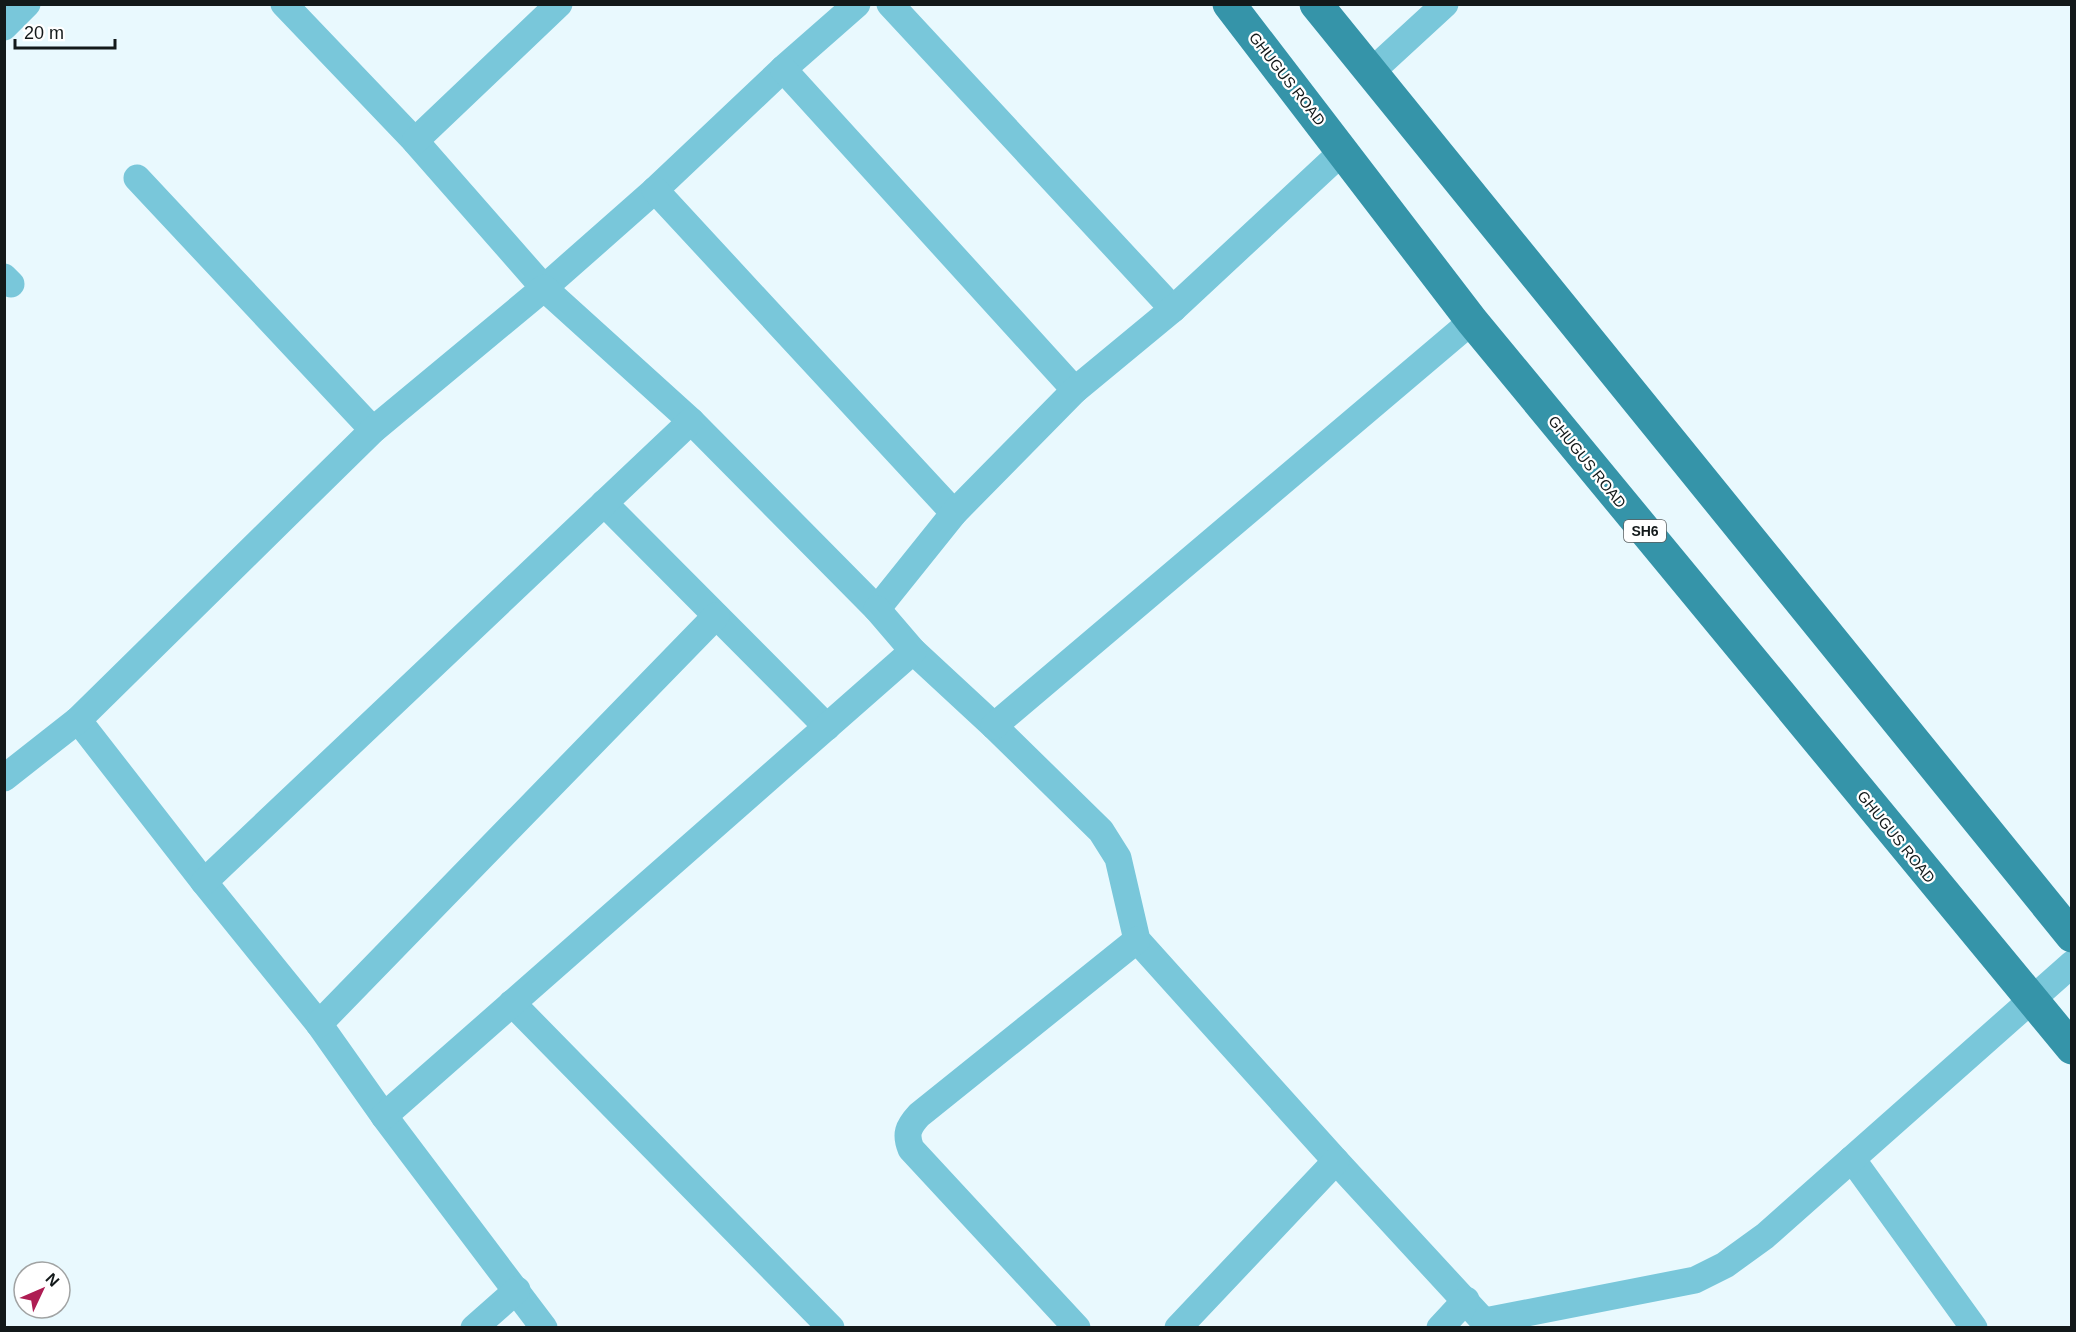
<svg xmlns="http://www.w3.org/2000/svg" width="2076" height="1332" font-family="Arial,sans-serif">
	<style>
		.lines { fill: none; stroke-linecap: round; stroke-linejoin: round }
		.minor { stroke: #79c7da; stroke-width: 27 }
		.primary { stroke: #3594a9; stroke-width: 33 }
		.labels { text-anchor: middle; stroke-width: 4.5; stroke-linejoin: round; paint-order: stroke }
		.shield { fill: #fff; stroke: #5a5e5f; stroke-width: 1.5 }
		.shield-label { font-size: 14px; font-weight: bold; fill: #13191a }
		.street-label { font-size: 15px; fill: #13191a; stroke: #fff }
	</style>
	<rect width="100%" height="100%" fill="#e9f9fe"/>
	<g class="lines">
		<g class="minor">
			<polyline points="284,4 415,141 544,288 655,190 783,69 857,4"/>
			<polyline points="890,4 1173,309"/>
			<polyline points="4,27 27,4"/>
			<polyline points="783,69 1075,390"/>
			<polyline points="1370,73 1445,4"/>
			<polyline points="415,141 559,4"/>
			<polyline points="137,178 373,430"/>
			<polyline points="655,190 954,513"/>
			<polyline points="4,277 11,284"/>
			<polyline points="604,503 827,727"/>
			<polyline points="913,651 994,726 1101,831 1118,858 1137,940 1336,1161 1490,1328"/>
			<polyline points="78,720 204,882 319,1024 384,1116 544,1328"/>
			<polyline points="994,726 1472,321"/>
			<polyline points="4,778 78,720 373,430 544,288 691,421 877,609 954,513 1075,390 1173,309 1343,151"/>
			<polyline points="204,882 691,421"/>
			<polyline points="512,1003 831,1328"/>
			<polyline points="319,1024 716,616"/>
			<polyline points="384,1116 913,651 877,609"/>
			<polyline points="1852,1159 1974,1328"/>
			<polyline points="1485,1321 1695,1280 1725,1265 1765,1236 2072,964"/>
			<polyline points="474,1328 517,1290"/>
			<path d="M 1077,1328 L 911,1149 C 905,1134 908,1127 919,1115 L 1137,940"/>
			<polyline points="1178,1328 1336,1161"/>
			<polyline points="1440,1328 1466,1300"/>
		</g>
		<g class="primary">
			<polyline points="1229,4 1472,321 2072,1048"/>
			<polyline points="1316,4 2072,936"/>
		</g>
	</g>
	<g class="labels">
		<rect class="shield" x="1624" y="520" width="42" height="22" rx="4.5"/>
		<g class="shield-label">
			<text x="1645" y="536">SH6</text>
		</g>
		<g class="street-label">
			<text transform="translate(1287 79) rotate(52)" y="5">GHUGUS ROAD</text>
			<text transform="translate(1587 462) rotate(51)" y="5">GHUGUS ROAD</text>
			<text transform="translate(1896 837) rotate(51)" y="5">GHUGUS ROAD</text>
		</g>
	</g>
	<rect width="2076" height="1332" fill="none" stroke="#13191a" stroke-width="12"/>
	<g transform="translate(42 1290) rotate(46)"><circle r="28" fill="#ffffff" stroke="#a1a3a3" stroke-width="1.5"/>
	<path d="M0-4.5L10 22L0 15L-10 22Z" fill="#ae1d53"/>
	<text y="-9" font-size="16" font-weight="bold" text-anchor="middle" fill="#13191a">N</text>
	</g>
	<path d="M15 39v9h100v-9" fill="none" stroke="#13191a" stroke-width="3"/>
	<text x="24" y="39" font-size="18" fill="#13191a" stroke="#ffffff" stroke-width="4.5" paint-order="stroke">20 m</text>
</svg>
